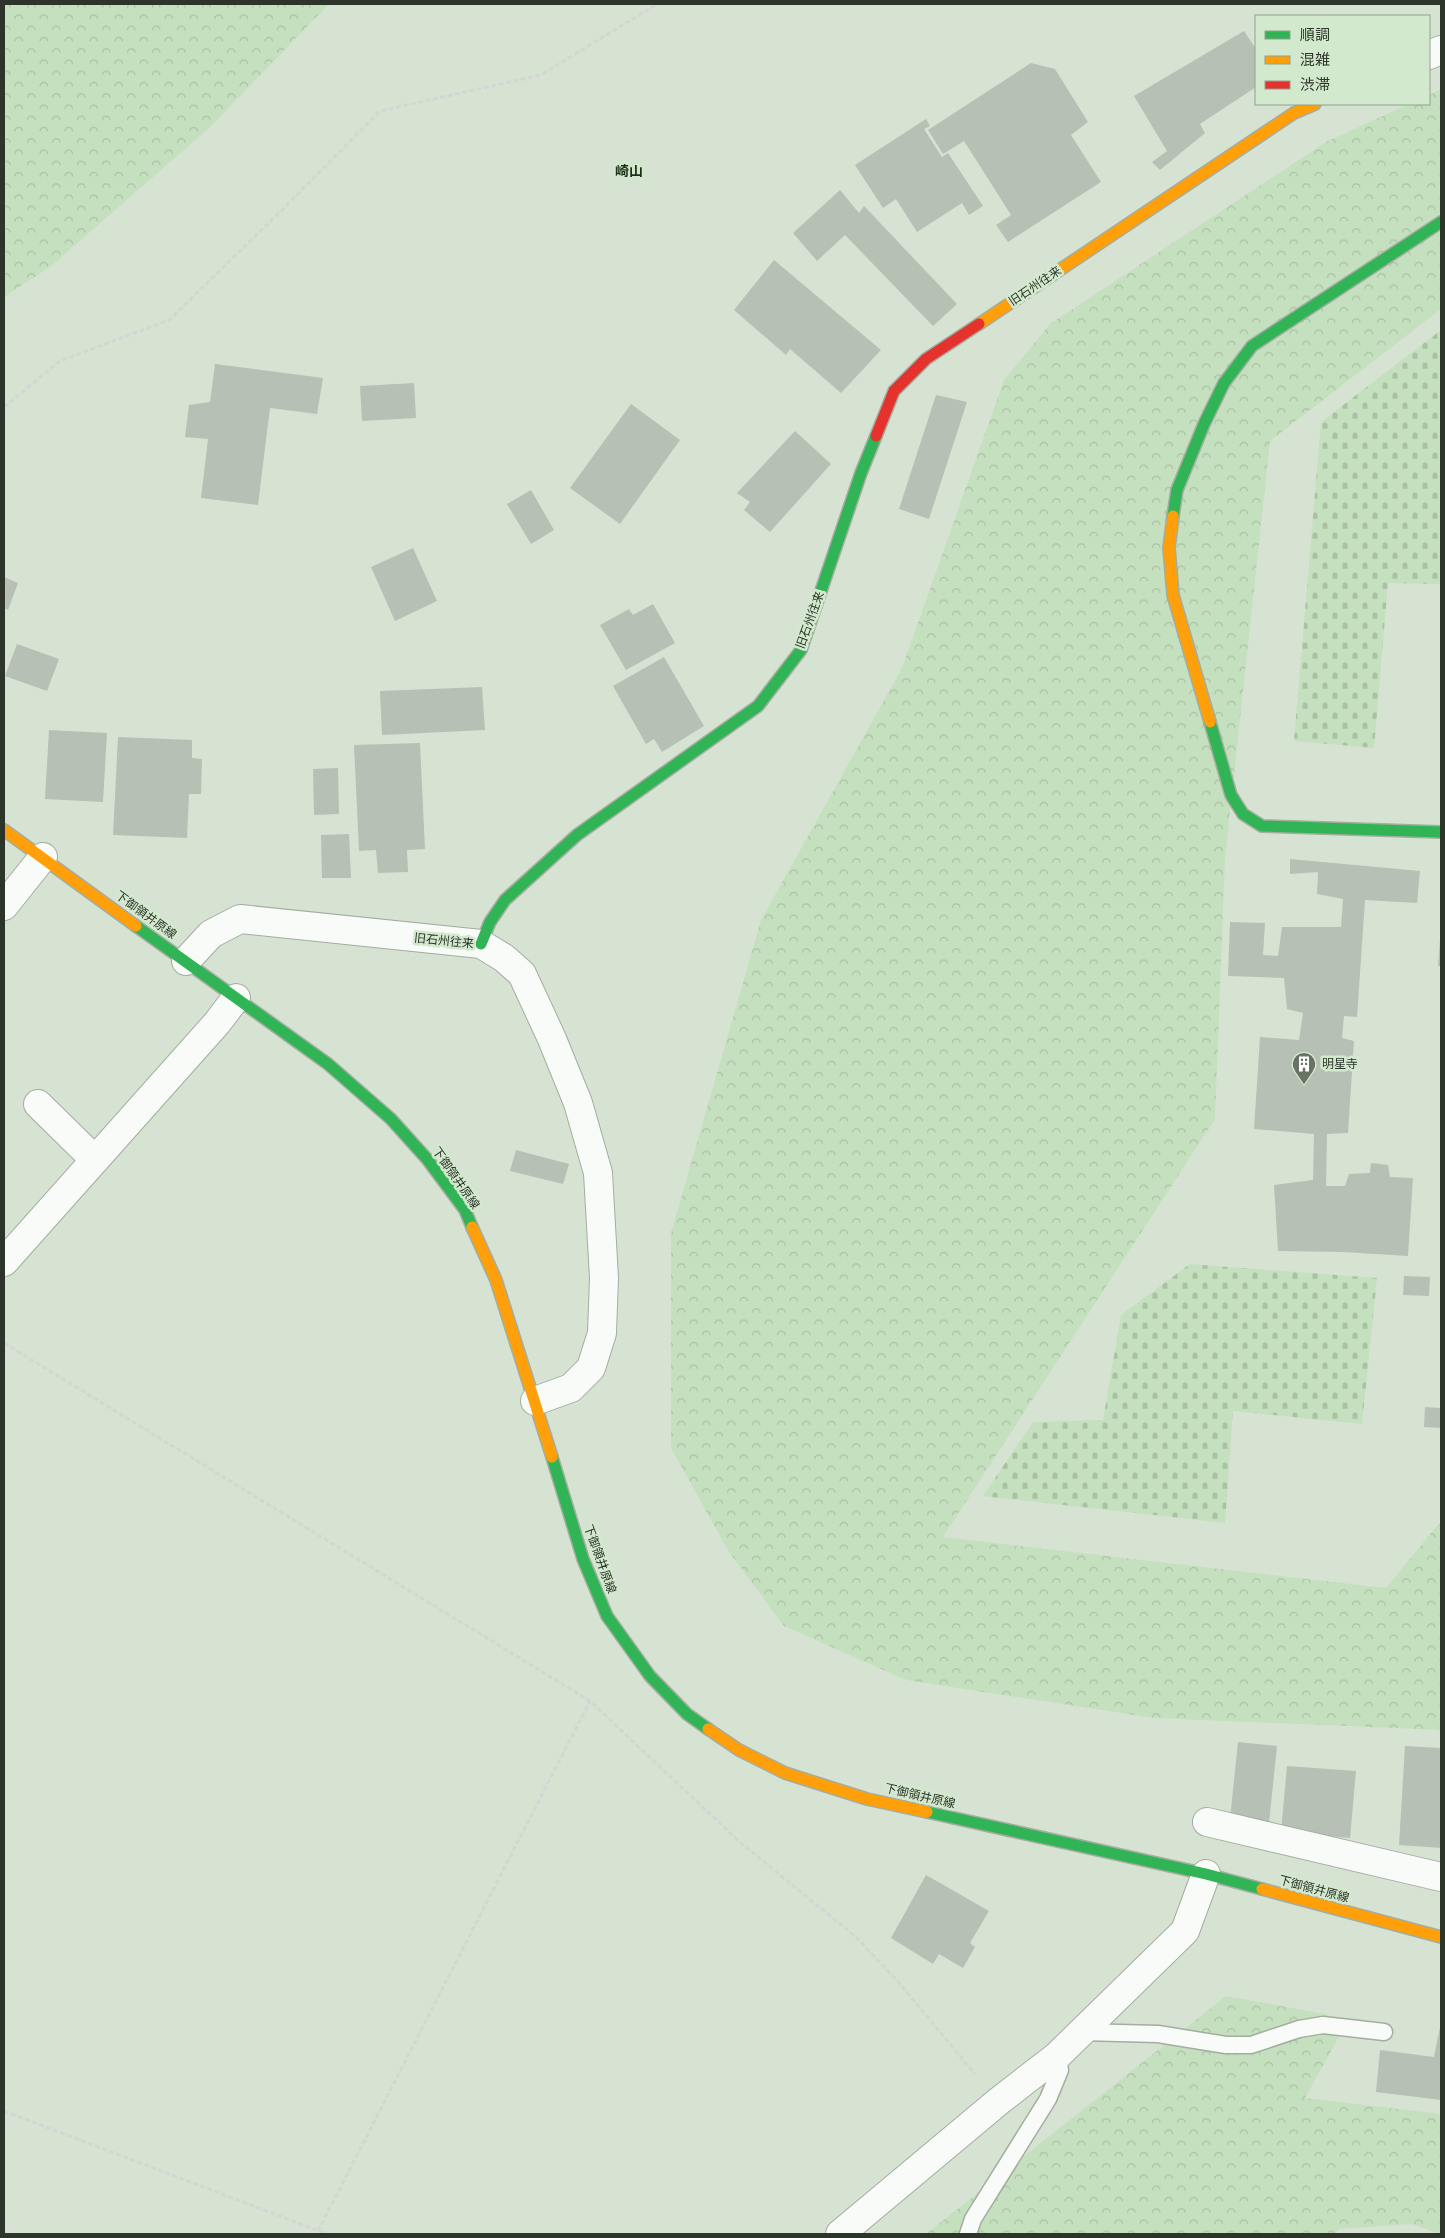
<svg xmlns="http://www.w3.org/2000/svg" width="1445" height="2238" font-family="'Varela Round','Noto Sans JP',sans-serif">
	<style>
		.forest { fill: url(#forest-crowns) }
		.cemetery { fill: url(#cemetery-stones) }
		.building { fill: #b6c0b4 }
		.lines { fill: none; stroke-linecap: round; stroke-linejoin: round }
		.lane-casing { stroke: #a3ada0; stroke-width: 19 }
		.street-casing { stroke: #a3ada0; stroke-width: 30 }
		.fast-casing { stroke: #a3ada0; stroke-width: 14 }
		.slow-casing { stroke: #a3ada0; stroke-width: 14 }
		.jam-casing { stroke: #a3ada0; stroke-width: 14 }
		.path { stroke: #d3d6d2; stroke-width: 3; stroke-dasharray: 5 2.5; stroke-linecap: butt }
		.lane { stroke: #f9fbf8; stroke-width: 16 }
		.street { stroke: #f9fbf8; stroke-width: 28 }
		.fast { stroke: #30b455; stroke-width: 11 }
		.slow { stroke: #ff9f0a; stroke-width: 11 }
		.jam { stroke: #e5322d; stroke-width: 11 }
		.labels { text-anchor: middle; stroke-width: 5; stroke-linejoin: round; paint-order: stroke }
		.street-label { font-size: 12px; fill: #2d352a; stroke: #d3e9cd }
		.poi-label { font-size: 12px; fill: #2d352a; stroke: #d3e9cd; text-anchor: start }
		.neighbourhood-label { font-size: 14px; font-weight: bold; fill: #1d2e19; stroke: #d3e9cd }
	</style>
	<defs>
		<pattern id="forest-crowns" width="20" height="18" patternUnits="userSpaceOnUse" patternTransform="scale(1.25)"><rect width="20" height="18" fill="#c5e0be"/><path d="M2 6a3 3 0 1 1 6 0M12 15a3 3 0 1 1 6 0" fill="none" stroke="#aac1a3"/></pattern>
		<pattern id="cemetery-stones" width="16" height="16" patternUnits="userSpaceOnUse" patternTransform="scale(1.25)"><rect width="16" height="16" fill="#c5e0be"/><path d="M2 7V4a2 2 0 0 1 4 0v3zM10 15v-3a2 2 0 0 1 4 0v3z" fill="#aac1a3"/></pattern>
	</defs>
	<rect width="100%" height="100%" fill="#d6e3d3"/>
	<g class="forest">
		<polygon points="4,4 329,4 208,129 50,267 4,297"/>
		<polygon points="1441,89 1441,309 1270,441 1225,859 1215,1119 943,1537 1386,1588 1441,1521 1441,1730 1154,1718 906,1680 784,1626 729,1552 671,1448 671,1233 761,920 902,668 1004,380 1050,324 1326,142 1409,104 1429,104 1429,95"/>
		<polygon points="1226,1996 1325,2014 1343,2029 1305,2098 1441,2114 1441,2234 1412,2224 1339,2229 1334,2234 926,2234"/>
	</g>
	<g class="cemetery">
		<polygon points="1441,330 1441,584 1388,583 1374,748 1294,741 1321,422"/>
		<polygon points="1190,1264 1377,1278 1362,1424 1233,1411 1225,1523 983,1496 1033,1422 1103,1420 1121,1315"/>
	</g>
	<g class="building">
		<polygon points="1244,31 1256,49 1256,87 1200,124 1205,133 1160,170 1152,162 1167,151 1134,96"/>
		<polygon points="1031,63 1055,69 1088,122 1071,135 1101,182 1008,242 996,225 1011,215 964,141 943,154 928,130"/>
		<polygon points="926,119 930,126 924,129 942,157 948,153 983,206 969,215 962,203 917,232 896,199 883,208 855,165"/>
		<polygon points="840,190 859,213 864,206 957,304 933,326 845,235 817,261 793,233"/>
		<polygon points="774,260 881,350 841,393 790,349 786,355 734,310"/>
		<polygon points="215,364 323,378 317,414 270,408 258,505 201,498 208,439 185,437 189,405 210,402"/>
		<polygon points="414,383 416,418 362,421 360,386"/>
		<polygon points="936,395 967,402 929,519 899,509"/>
		<polygon points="631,404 680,440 620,524 570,488"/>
		<polygon points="795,431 831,464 770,532 744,510 750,502 737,493"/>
		<polygon points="531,490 554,530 531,544 507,504"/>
		<polygon points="413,548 437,601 395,621 371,567"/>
		<polygon points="4,577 18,583 8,610 4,608"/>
		<polygon points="653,604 675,643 626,670 600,625 629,609 633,615"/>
		<polygon points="17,644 59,659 47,691 5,676"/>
		<polygon points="664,657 704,726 662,752 654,739 646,744 613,686"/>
		<polygon points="482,687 485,730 382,735 380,691"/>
		<polygon points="49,730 107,733 103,802 45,799"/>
		<polygon points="118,737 192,740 192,758 202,759 201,794 189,794 187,838 113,835"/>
		<polygon points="420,743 425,849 407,850 408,872 378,873 376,850 359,851 354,745"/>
		<polygon points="338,768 339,814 314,815 313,769"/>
		<polygon points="349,834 351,878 322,878 321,835"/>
		<polygon points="1290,859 1420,871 1417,903 1365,900 1357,1017 1344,1016 1342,1038 1354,1041 1348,1133 1327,1134 1326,1186 1345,1186 1349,1174 1370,1173 1371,1163 1388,1165 1390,1177 1413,1178 1408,1256 1343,1252 1278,1251 1274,1185 1313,1180 1314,1134 1254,1129 1260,1037 1299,1040 1303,1013 1287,1009 1284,978 1228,976 1230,922 1265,923 1263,955 1278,956 1282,927 1341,927 1343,899 1317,894 1318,872 1290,874"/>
		<polygon points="1440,940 1441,940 1441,966 1438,966"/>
		<polygon points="516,1150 569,1164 563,1184 510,1171"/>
		<polygon points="1404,1276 1430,1277 1429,1296 1403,1295"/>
		<polygon points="1425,1407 1441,1408 1441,1428 1424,1427"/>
		<polygon points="1238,1742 1277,1746 1269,1823 1230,1819"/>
		<polygon points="1405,1746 1441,1748 1441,1848 1399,1845"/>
		<polygon points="1287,1766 1356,1771 1350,1838 1281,1832"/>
		<polygon points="926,1875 989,1911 970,1943 975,1947 963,1968 939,1954 933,1964 891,1938"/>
		<polygon points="1440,2027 1441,2100 1376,2092 1380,2050 1434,2057"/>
	</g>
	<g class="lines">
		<g class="lane-casing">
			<g id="lane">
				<polyline points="1081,2032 1158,2034 1226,2045 1251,2045 1299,2029 1323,2025 1384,2032"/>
				<polyline points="968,2234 973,2219 1048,2099 1060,2070 1057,2056"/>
			</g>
		</g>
		<g class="street-casing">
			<g id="street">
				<polyline points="1429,55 1441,50"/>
				<polyline points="4,906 43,857"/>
				<polyline points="186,961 211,934 240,919 481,944 504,958 522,974 552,1039 578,1103 598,1173 604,1278 602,1333 591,1368 571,1388 535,1401"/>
				<polyline points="38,1104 95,1160"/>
				<polyline points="4,1262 217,1023 236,998"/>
				<polyline points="1207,1822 1441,1877"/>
				<polyline points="840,2234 999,2101 1057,2056 1185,1931 1206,1874"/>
			</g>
		</g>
		<g class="fast-casing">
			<g id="fast">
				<polyline points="1173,516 1177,490 1204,424 1224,383 1252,346 1441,222"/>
				<polyline points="1210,722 1231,795 1243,814 1262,826 1441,832"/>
				<polyline points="136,926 328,1064 391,1119 427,1159 465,1210 472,1227"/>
				<polyline points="481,944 490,922 505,900 577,835 758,706 801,650 861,473 876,436"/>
				<polyline points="552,1457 583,1559 607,1616 650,1676 687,1714 708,1729"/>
				<polyline points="927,1812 1206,1874 1262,1889"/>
			</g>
		</g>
		<g class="slow-casing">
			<g id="slow">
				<polyline points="979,324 1294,113 1315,104"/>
				<polyline points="1173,516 1169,548 1173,595 1210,722"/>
				<polyline points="4,830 136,926"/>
				<polyline points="472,1227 496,1280 552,1457"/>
				<polyline points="708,1729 739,1750 785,1773 867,1799 927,1812"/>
				<polyline points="1262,1889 1441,1937"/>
			</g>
		</g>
		<g class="jam-casing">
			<polyline id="jam" points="876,436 894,391 926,359 979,324"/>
		</g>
		<g class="path">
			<polyline points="4,407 60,361 169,320 276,216 380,111 541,75 657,4"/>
			<polyline points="4,1343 590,1701 742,1844 855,1936 900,1984 975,2074"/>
			<polyline points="4,2111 327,2234"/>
			<polyline points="318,2231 590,1701"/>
		</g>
		<use href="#lane" class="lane"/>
		<use href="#street" class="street"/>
		<use href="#fast" class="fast"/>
		<use href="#slow" class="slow"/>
		<use href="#jam" class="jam"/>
	</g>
	<defs>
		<g id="building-pin" transform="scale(1.25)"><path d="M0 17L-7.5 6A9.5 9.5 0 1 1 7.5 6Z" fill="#687265" stroke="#d3e9cd"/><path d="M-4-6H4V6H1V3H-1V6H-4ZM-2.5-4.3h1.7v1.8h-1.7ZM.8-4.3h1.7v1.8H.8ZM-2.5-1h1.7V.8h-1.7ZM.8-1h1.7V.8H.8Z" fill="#fff"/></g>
	</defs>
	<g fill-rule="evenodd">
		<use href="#building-pin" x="1304" y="1064"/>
	</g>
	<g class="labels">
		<g class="street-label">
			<text transform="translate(1035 286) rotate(-34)" y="4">旧石州往来</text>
			<text transform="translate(810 620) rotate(-70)" y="4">旧石州往来</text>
			<text transform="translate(146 915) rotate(36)" y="4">下御領井原線</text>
			<text transform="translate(444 941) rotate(6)" y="4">旧石州往来</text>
			<text transform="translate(456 1178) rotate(55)" y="4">下御領井原線</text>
			<text transform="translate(600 1559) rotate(70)" y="4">下御領井原線</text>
			<text transform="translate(920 1796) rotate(13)" y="4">下御領井原線</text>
			<text transform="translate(1314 1889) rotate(15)" y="4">下御領井原線</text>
		</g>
		<g class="poi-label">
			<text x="1322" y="1068">明星寺</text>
		</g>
		<g class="neighbourhood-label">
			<text x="629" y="176">崎山</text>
		</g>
	</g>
	<rect width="1445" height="2238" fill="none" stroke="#2d352a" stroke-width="10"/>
	<rect x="1255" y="15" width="175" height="90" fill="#d3e9cd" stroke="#91a18c"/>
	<rect x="1265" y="31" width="25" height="8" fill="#30b455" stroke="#91a18c"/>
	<text x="1300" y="40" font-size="15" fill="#2d352a">順調</text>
	<rect x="1265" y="56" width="25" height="8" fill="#ff9f0a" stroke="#91a18c"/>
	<text x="1300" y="65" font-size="15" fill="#2d352a">混雑</text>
	<rect x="1265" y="81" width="25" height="8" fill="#e5322d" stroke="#91a18c"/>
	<text x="1300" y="90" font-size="15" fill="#2d352a">渋滞</text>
</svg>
